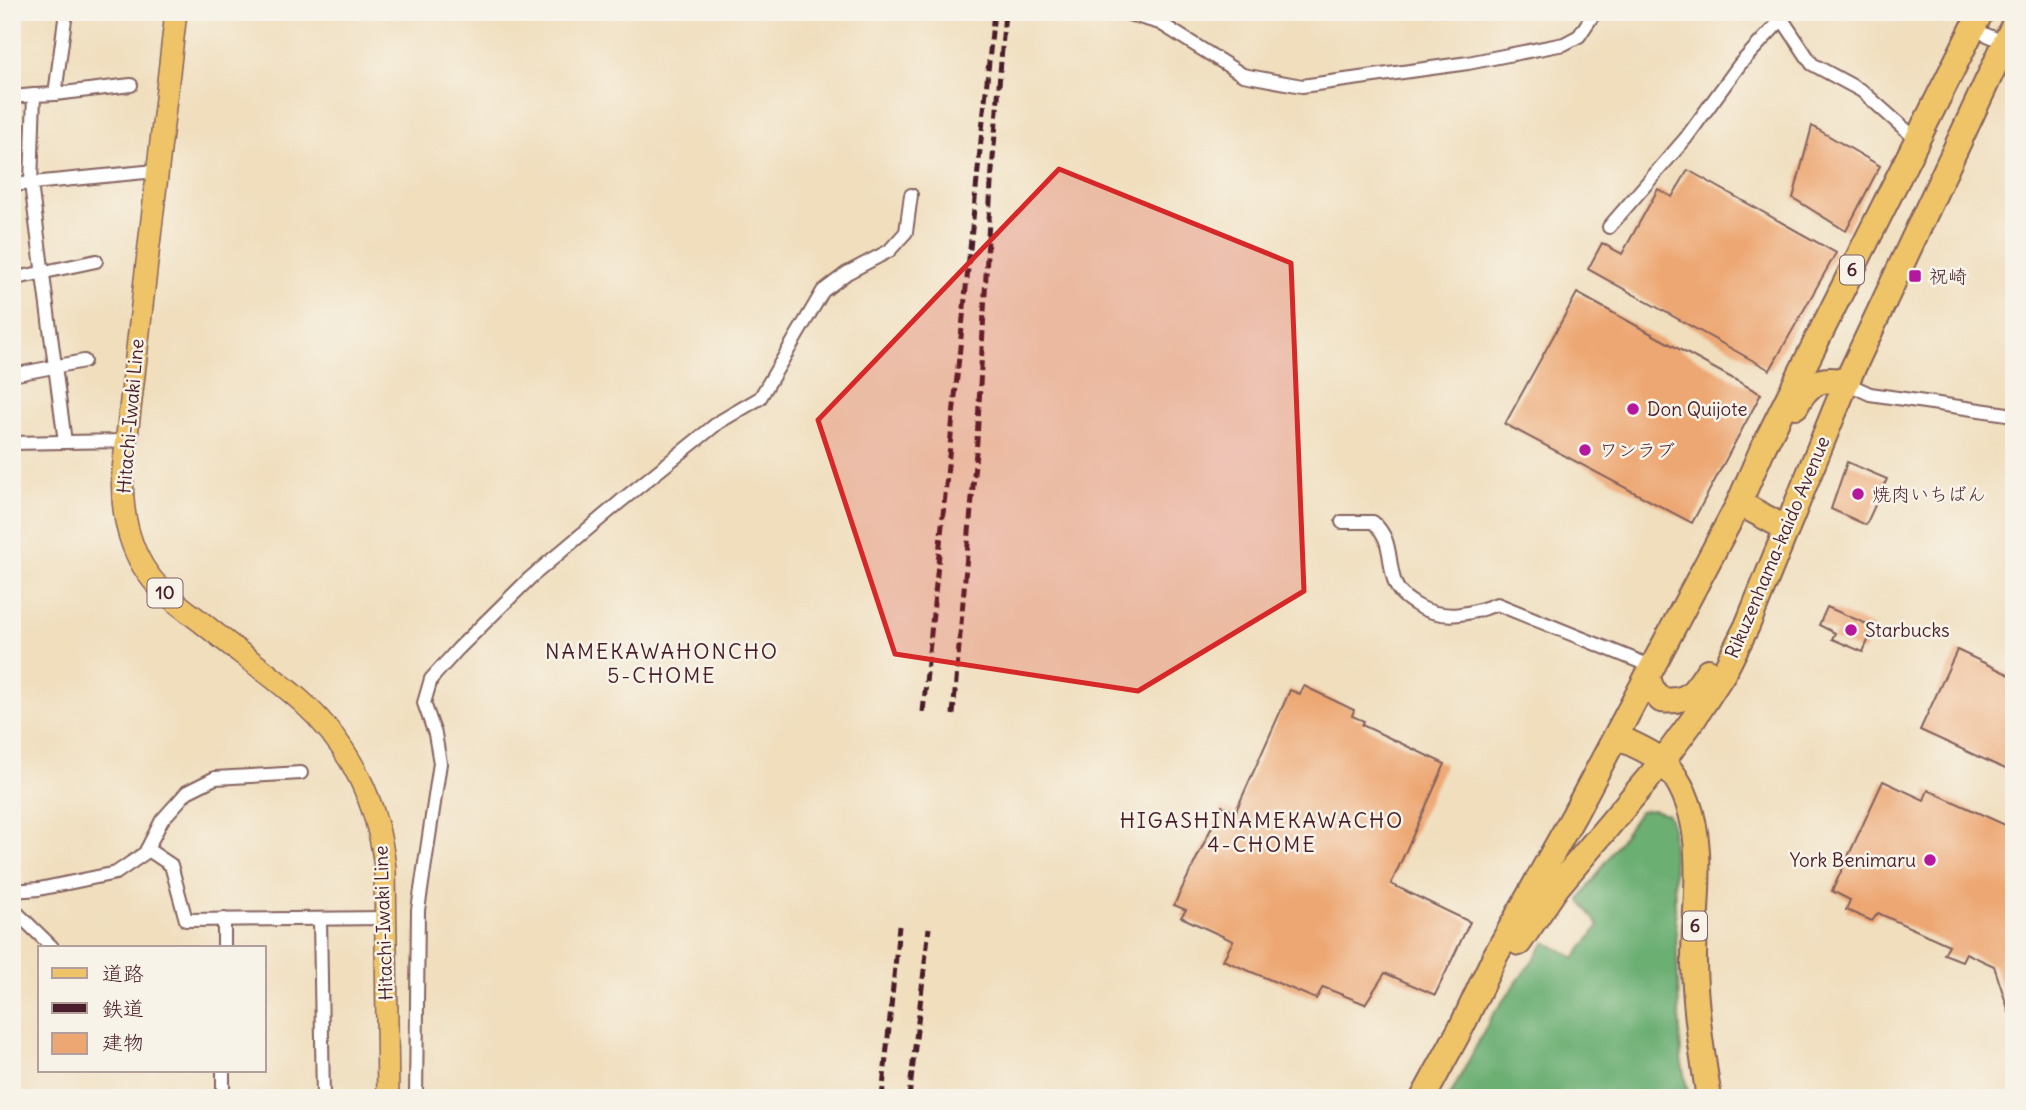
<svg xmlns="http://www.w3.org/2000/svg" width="2026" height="1110" font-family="Delius,'Klee One',sans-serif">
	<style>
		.forest { fill: #6caf73; stroke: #5b674f; stroke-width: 2 }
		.building { fill: #eda773 }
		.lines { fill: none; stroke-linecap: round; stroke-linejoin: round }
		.street-casing { stroke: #84625e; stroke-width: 16 }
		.primary-casing { stroke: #84625e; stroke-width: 24 }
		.highway-casing { stroke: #84625e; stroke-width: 28 }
		.street { stroke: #fff; stroke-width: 12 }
		.primary { stroke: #efc469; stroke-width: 21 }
		.highway { stroke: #efc469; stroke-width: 24 }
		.rail { stroke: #4a1f2b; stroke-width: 5; stroke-dasharray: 10 5; stroke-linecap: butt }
		.marked { fill: #d62828; fill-opacity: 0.2; stroke: #d62828; stroke-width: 5; stroke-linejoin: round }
		.poi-dot { fill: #b5179e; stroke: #f7f3e8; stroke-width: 2.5 }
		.labels { text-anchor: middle; stroke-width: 5; stroke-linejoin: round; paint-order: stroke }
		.shield { fill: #f7f3e8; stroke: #7e5f64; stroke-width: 2 }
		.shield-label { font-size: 18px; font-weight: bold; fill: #4a1f2b }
		.poi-label { font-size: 19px; fill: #4a1f2b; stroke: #f7f3e8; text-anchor: start }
		.street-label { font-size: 19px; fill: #4a1f2b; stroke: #f7f3e8 }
		.neighbourhood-label { font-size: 21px; letter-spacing: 2px; fill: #4a1f2b; stroke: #f7f3e8 }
	</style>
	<rect width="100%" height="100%" fill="#f7f3e8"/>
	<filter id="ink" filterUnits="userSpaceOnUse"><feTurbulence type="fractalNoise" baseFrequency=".0143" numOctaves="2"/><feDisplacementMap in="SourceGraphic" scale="14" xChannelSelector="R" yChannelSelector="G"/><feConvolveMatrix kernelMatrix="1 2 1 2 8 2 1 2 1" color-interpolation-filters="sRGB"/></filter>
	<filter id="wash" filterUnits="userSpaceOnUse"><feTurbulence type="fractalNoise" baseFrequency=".00686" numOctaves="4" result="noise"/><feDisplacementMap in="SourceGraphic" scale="28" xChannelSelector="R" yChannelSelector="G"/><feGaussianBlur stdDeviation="1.57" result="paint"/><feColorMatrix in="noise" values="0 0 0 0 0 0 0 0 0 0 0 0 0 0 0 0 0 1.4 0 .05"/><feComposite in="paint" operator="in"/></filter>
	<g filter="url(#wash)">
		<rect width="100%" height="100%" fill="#f0debd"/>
		<polygon class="forest" points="1653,810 1668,814 1672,826 1681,1059 1689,1098 1449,1098 1492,1016 1546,942 1575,958 1599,926 1580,900 1640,811"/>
		<g id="blocks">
			<g class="building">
				<polygon points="1812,126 1880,166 1846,231 1793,198"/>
				<polygon points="1688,170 1836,253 1770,370 1588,269 1602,243 1622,254 1658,189 1672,197"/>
				<polygon points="1577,293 1761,394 1692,523 1505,424"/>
				<polygon points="1847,462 1887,479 1866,525 1831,509"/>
				<polygon points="1827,607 1874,627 1863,652 1832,639 1835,633 1819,625"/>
				<polygon points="1957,650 2014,677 2014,773 1920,730"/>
				<polygon points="1304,686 1354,710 1352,716 1364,721 1362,725 1445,764 1391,884 1470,922 1435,995 1385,973 1365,1004 1323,987 1316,999 1223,960 1233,941 1181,917 1186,910 1174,905 1222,806 1235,813 1290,690 1300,694"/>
				<polygon points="1883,781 1924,800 1928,790 2014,829 2014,1018 2011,1018 1994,966 1966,953 1962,961 1944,954 1949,945 1878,913 1872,921 1846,910 1850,900 1832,891"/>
			</g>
		</g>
	</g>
	<g filter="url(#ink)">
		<use href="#blocks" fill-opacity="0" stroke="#84625e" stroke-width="2"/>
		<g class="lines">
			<g class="street-casing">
				<g id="street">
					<polyline points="66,12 55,94 34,95 31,184 65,442 126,441"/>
					<polyline points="1122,12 1160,23 1243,75 1302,86 1468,63 1564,44 1579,36 1595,12"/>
					<polyline points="1973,29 2008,44"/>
					<polyline points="55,94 131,85"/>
					<polyline points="12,97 34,95"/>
					<polyline points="12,185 145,172 156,174"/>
					<polyline points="1609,227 1686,138 1740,64 1782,19 1812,64 1862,91 1916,139"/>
					<polyline points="12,279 96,261"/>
					<polyline points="12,375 84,361"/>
					<polyline points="1846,383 1870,394 2014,415"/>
					<polyline points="12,443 65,442"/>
					<path d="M 1342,522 L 1373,522 C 1393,540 1387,559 1395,583 C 1399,594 1408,600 1418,606 C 1444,621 1471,614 1497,604 L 1653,667"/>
					<polyline points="147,849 171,865 186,920 385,918"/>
					<polyline points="12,891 39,889 116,873 145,853 162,820 187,792 215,778 301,773"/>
					<polyline points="12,908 52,947"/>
					<polyline points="320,919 323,1098"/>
					<polyline points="224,947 224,919"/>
					<polyline points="223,1098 223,1070"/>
					<polyline points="416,1098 418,910 440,763 435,734 424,703 431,679 458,649 530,578 621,501 719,422 760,398 823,291 847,273 889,251 906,232 911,195"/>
				</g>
			</g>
			<g class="primary-casing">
				<path id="primary" d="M 176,12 L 123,470 C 120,514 130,561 164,592 C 177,604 191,614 205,625 C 237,651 270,674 301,701 C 350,745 378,803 385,868 L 388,1098"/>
			</g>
			<g class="highway-casing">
				<g id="highway">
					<path d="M 1796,406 C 1807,384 1822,375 1846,383"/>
					<polyline points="1739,503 1787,529"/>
					<path d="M 1647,677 L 1653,691 L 1661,700 C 1688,703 1694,693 1708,671"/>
					<path d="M 1616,736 C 1631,744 1651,751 1663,762 C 1714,814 1693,900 1694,964 C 1695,1009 1702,1054 1709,1098"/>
					<polyline points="1519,943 1557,887 1662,762 1693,720 1724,672 1747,626 1846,383 2014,24"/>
					<polyline points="1423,1098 1463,1024 1494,958 1574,815 1739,503 1762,450 1981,12"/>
				</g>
			</g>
			<use href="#street" class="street"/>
			<use href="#primary" class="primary"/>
			<use href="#highway" class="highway"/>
			<g class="rail">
				<polyline points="923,712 994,12"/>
				<polyline points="953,715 977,441 991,183 1005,12"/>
				<polyline points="882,1098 899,926"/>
				<polyline points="909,1098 929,928"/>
			</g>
		</g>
	</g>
	<path class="marked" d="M 1059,169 L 1291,263 L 1304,591 L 1138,691 L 895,654 L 818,420 Z"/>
	<g class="poi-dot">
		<rect x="1908" y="269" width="14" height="14" rx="3.5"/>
		<circle cx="1633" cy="409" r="7"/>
		<circle cx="1585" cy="450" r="7"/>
		<circle cx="1858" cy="494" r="7"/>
		<circle cx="1851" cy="630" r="7"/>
		<circle cx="1930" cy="860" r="7"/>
	</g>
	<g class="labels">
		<g class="shield">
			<rect x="1840" y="255.5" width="24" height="29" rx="5"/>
			<rect x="147.5" y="578.5" width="35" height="29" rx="5"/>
			<rect x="1683" y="911.5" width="24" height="29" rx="5"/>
		</g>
		<g class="shield-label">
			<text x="1852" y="276">6</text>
			<text x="165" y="599">10</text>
			<text x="1695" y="932">6</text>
		</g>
		<g class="poi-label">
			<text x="1929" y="283">祝崎</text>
			<text x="1647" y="416">Don Quijote</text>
			<text x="1599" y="457">ワンラブ</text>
			<text x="1872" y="501">焼肉いちばん</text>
			<text x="1865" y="637">Starbucks</text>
			<text x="1916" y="867" text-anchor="end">York Benimaru</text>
		</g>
		<g class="street-label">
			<text transform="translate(130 416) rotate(-85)" y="7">Hitachi-Iwaki Line</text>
			<text transform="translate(1777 547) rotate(-67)" y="7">Rikuzenhama-kaido Avenue</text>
			<text transform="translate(383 923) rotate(-92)" y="7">Hitachi-Iwaki Line</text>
		</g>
		<g class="neighbourhood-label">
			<text x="662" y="659">NAMEKAWAHONCHO<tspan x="662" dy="24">5-CHOME</tspan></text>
			<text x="1262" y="828">HIGASHINAMEKAWACHO<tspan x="1262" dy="24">4-CHOME</tspan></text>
		</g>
	</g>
	<rect width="2026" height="1110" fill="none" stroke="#f7f3e8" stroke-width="42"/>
	<rect x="38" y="946" width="228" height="126" fill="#f7f3e8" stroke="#b29e9c" stroke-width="2"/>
	<rect x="52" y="968" width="35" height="10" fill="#efc469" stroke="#b29e9c" stroke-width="2"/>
	<text x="102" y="981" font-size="21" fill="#4a1f2b">道路</text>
	<rect x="52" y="1003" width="35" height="10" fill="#4a1f2b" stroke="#b29e9c" stroke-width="2"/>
	<text x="102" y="1016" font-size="21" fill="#4a1f2b">鉄道</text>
	<rect x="52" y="1033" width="35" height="21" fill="#eda773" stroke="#b29e9c" stroke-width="2"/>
	<text x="102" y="1050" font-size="21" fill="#4a1f2b">建物</text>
</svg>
